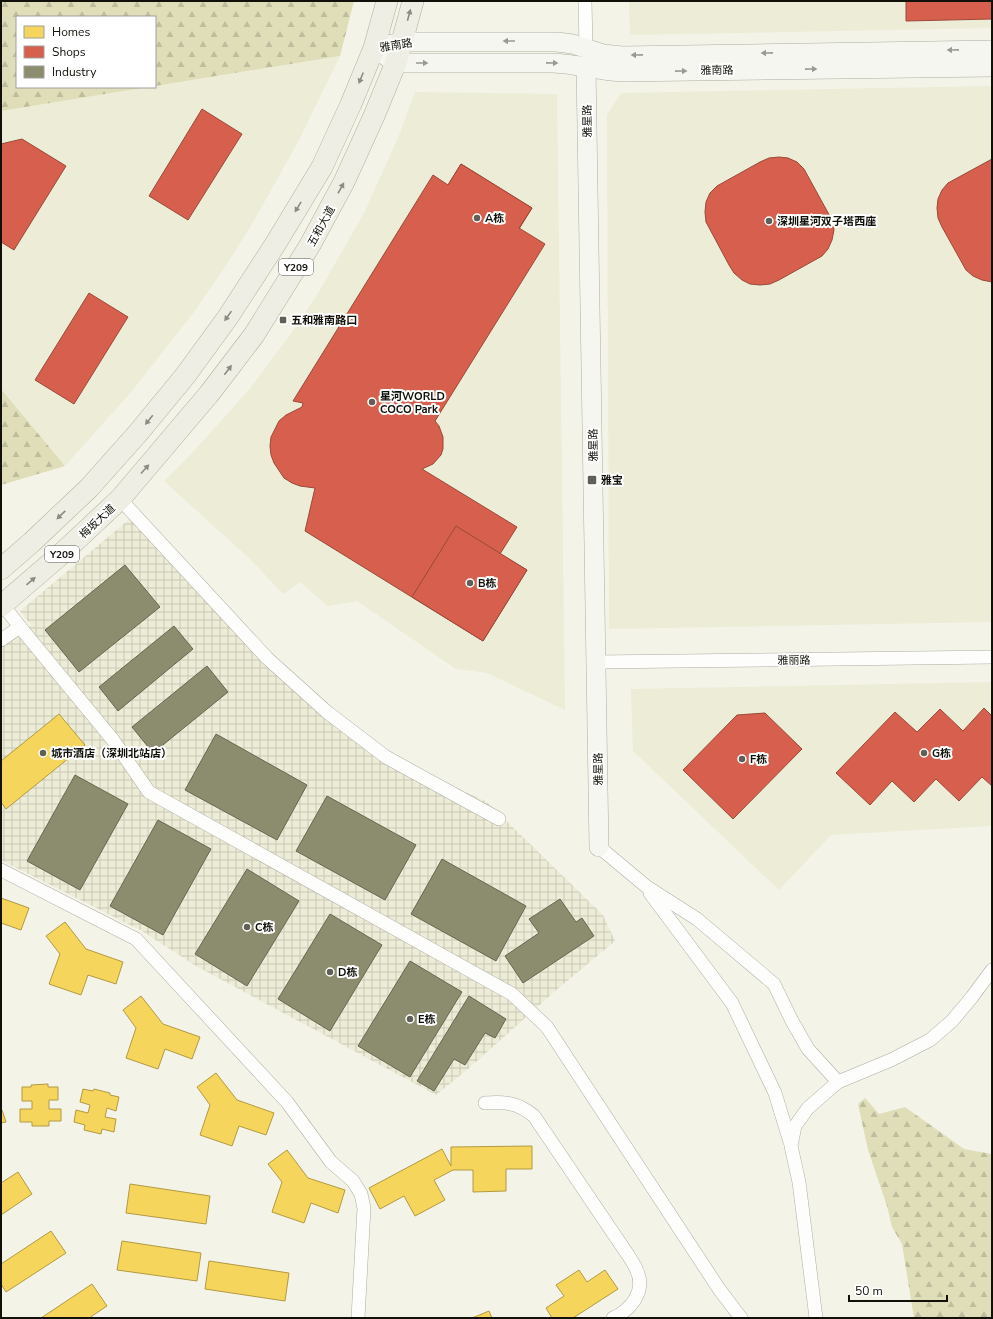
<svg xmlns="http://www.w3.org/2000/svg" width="993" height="1319" font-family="'Nunito Sans','Noto Sans SC',sans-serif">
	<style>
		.built { fill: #edecd7 }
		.industrial { fill: url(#industrial-grid) }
		.forest { fill: url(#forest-firs) }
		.homes { fill: #f6d55c; stroke: #b19a43 }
		.shops { fill: #d6604d; stroke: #9b4839 }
		.industry { fill: #8c8c6e; stroke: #676750 }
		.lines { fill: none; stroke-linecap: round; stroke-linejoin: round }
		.street-casing { stroke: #aeada4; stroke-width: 14 }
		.secondary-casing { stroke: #aeada4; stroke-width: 20 }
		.primary-casing { stroke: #b1b09c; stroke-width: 22 }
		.street { stroke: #fdfdfb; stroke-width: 13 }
		.secondary { stroke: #f6f6f0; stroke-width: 19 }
		.primary { stroke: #eeeee4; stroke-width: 21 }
		.oneway { fill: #8b8b81 }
		.oneway2 { fill: #9a9a94 }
		.poi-dot { fill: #606057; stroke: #fff; stroke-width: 1.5 }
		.labels { text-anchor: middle; stroke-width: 4; stroke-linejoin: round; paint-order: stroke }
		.shield { fill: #fff; stroke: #585853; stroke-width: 1 }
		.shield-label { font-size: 10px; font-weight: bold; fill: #111109 }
		.street-label { font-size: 11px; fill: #111109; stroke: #fff }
		.poi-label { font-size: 11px; font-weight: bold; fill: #111109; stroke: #fff; text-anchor: start }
	</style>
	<defs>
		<pattern id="industrial-grid" width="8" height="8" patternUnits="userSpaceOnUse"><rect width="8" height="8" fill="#edecd7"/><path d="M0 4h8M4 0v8" fill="none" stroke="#cac9b7"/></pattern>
		<pattern id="forest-firs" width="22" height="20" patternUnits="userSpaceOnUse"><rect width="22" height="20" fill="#dfdeb8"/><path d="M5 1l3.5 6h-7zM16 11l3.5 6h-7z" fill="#bebd9d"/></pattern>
	</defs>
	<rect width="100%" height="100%" fill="#f4f3e7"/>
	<g class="built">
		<polygon points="629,1 992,1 992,28 630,35"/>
		<polygon points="340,56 297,144 249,229 223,270 194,312 132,391 65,466 1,389 1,111 148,87 155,87 155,86"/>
		<polygon points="992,86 992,622 609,629 607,115 621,93"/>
		<polygon points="415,92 557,94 565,710 487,673 456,669 357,601 328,606 300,582 283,594 250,559 164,481 193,452 248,391 298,324 320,290 364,213 400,133"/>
		<polygon points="992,682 992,826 831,835 779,890 633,751 631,689"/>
	</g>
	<polygon class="industrial" points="132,517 355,740 487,802 603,915 615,941 554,992 468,1069 436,1095 196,966 142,931 1,860 1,647 31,625 20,611"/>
	<g class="forest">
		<polygon points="1,1 354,1 340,56 155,86 155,17 17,17 17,87 148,87 1,111"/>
		<polygon points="1,389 65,466 1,485"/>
		<polygon points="865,1098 879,1114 905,1107 964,1149 992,1154 992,1318 914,1318 902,1244 892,1227 887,1206 868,1150 858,1104"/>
	</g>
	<g class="homes">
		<polygon points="59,714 85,745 6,809 1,802 1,761"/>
		<polygon points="1,898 29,908 21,930 1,923"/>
		<polygon points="65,922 86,949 123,962 116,984 88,975 81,995 49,984 60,954 46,936"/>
		<polygon points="141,996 163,1024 200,1037 192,1059 165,1049 158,1069 126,1058 136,1028 123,1010"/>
		<polygon points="216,1073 237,1100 274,1113 266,1135 239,1126 232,1146 200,1135 210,1105 197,1087"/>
		<polygon points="48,1084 48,1087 58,1087 58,1100 49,1100 49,1109 61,1109 61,1121 49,1121 49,1126 32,1126 32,1122 20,1122 20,1109 32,1109 32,1101 22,1101 22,1087 31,1087 31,1085"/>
		<polygon points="83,1089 93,1091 94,1089 110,1093 110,1095 119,1097 116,1111 107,1108 105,1117 116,1119 114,1132 102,1129 101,1134 84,1130 85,1125 74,1122 76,1110 88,1113 90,1105 80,1102"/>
		<polygon points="1,1110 2,1110 6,1122 1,1123"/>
		<polygon points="532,1146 532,1169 506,1169 506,1191 473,1192 473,1170 453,1170 434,1180 445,1200 415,1216 404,1196 380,1209 369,1188 442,1149 451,1166 451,1147"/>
		<polygon points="287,1150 308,1178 345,1190 338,1213 311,1203 304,1223 272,1212 282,1182 268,1164"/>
		<polygon points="18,1172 32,1194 1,1215 1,1183"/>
		<polygon points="130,1184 210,1196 206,1224 126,1213"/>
		<polygon points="51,1231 66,1253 6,1292 1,1284 1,1264"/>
		<polygon points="122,1241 201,1253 197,1281 117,1270"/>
		<polygon points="209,1261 289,1273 285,1301 205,1289"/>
		<polygon points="579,1270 587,1282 605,1270 618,1289 573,1318 552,1318 546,1308 564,1296 556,1285"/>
		<polygon points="92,1284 107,1306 89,1318 41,1318"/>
		<polygon points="489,1311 492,1318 472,1318"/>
	</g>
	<g class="shops">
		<polygon points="906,1 992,1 992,19 906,21"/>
		<polygon points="202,109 242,134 188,220 149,196"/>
		<polygon points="22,139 66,166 14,250 1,242 1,144"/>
		<polygon points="779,157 788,158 797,162 804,169 832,220 834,230 832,240 828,249 822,256 779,280 770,284 760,285 750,284 742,280 734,273 729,265 706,222 705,212 706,202 710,193 717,186 760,162 769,158"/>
		<polygon points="992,159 992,282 982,280 973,276 966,270 942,227 938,218 937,208 938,199 942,190 948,183"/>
		<polygon points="461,164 532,208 488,279 417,235"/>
		<polygon points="461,164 532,208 519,228 545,244 435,421 439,426 443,437 443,449 441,455 433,464 422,469 517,527 500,554 527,570 483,641 305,531 315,488 300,486 292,483 284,478 274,463 271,455 270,446 271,437 279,421 286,415 302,407 303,403 293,401 433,175 448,185"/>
		<polygon points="89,293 128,317 74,404 35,380"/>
		<polygon points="456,526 527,570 483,641 412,597"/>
		<polygon points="984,708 992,716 992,786 982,777 959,801 936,779 914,802 892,781 870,805 836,773 895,712 917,732 940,709 963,731"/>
		<polygon points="765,713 802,749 733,819 683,770 737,715"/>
	</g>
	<g class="industry">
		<polygon points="125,565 160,607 79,672 45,630"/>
		<polygon points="174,626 193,649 118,711 99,687"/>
		<polygon points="207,666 228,692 153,753 132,727"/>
		<polygon points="216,734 307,785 277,840 185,790"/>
		<polygon points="75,775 128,804 80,890 27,861"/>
		<polygon points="327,796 416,845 385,900 296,851"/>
		<polygon points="158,820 211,849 163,935 110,906"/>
		<polygon points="442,859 526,906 496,961 411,914"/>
		<polygon points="247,869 299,901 247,986 195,954"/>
		<polygon points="560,899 576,922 582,918 594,936 523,983 505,956 539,933 529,919"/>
		<polygon points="330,914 382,945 330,1031 278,999"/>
		<polygon points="410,961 462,992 410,1077 358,1046"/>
		<polygon points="469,996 506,1019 495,1038 485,1033 465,1065 454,1059 434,1091 417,1081"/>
	</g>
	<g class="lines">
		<g class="street-casing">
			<g id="street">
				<polyline points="585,1 586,49"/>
				<polyline points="120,499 267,658 327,712 386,757 499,819"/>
				<polyline points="3,605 20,627 113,740 149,792 512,994 547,1027 719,1289 741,1318"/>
				<polyline points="1,640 20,627"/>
				<polyline points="596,662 992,657"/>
				<polyline points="599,847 647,887 697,919 774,984 792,1021 808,1049 838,1082 808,1108 795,1126 791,1146 799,1182 816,1318"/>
				<polyline points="1,870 136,939 287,1102 331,1162 353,1181 361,1194 364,1208 358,1318"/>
				<polyline points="650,893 732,1003 775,1093 790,1142"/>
				<polyline points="838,1082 891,1060 930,1040 952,1021 972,997 992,970"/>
				<path d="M 485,1103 C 505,1101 518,1103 534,1116 L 628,1255 C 631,1260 635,1265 637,1271 C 646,1291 631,1310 613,1318"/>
			</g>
		</g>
		<g class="secondary-casing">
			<g id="secondary">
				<polyline points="388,45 402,42 557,42 573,44 603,54 622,56 992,50"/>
				<path d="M 374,48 L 396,63 L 553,63 C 577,64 600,71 623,72 L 992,67"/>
				<polyline points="586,67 599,847"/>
			</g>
		</g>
		<g class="primary-casing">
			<g id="primary">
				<polyline points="1,569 32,542 89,488 138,433 185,376 228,317 276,243 322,167 351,104 374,48 387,1"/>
				<polyline points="1,606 59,556 120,499 209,394 254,335 310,245 344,182 374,116 397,60 413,1"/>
			</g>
		</g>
		<use href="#street" class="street"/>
		<use href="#secondary" class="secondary"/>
		<use href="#primary" class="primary"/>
	</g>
	<defs><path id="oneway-solid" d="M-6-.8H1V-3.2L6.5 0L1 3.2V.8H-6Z"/></defs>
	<g class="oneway">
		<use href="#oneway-solid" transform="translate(409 15) rotate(-75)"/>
		<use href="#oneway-solid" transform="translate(361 78) rotate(112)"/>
		<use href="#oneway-solid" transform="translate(341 188) rotate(-61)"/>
		<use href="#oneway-solid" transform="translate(298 207) rotate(121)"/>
		<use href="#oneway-solid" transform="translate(228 316) rotate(125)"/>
		<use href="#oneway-solid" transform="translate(228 370) rotate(-53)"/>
		<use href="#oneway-solid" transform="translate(149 420) rotate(129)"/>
		<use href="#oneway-solid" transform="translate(145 469) rotate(-48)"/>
		<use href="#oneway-solid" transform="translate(61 515) rotate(136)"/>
		<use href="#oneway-solid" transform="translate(31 581) rotate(-41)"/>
	</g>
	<g class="oneway2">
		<use href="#oneway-solid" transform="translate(509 41) rotate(180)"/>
		<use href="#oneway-solid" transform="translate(953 50) rotate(179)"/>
		<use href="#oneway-solid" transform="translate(767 53) rotate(179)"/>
		<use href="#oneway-solid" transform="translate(637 55) rotate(179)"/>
		<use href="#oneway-solid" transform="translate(422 63)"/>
		<use href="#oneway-solid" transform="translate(552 63) rotate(1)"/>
		<use href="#oneway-solid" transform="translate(811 69) rotate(-1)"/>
		<use href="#oneway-solid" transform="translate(681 71) rotate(-1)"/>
	</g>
	<g class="poi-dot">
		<circle cx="477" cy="218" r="4"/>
		<circle cx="769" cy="221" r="4"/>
		<rect x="279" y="316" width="8" height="8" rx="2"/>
		<circle cx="372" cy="402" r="4"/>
		<rect x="587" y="475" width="10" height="10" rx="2"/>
		<circle cx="470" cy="583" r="4"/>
		<circle cx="43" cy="753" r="4"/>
		<circle cx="924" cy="753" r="4"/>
		<circle cx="742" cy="759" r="4"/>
		<circle cx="247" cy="927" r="4"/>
		<circle cx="330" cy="972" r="4"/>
		<circle cx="410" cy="1019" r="4"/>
	</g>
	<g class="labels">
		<g class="shield">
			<rect x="279" y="259" width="34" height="16" rx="3"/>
			<rect x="45" y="546" width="34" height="16" rx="3"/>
		</g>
		<g class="shield-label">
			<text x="296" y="271">Y209</text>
			<text x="62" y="558">Y209</text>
		</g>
		<g class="street-label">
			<text transform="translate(396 45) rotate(-9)" y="4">雅南路</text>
			<text transform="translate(717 70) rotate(-1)" y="4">雅南路</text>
			<text transform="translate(587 121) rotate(-91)" y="4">雅星路</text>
			<text transform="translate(321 226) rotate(-61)" y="4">五和大道</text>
			<text transform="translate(593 445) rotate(-91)" y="4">雅星路</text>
			<text transform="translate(97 521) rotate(-43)" y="4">梅坂大道</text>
			<text transform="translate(794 660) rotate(-1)" y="4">雅丽路</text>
			<text transform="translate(598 769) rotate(-91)" y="4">雅星路</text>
		</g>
		<g class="poi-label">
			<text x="485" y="222">A栋</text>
			<text x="777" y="225">深圳星河双子塔西座</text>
			<text x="291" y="324">五和雅南路口</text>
			<text x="380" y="400">星河WORLD<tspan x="380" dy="13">COCO Park</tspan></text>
			<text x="601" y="484">雅宝</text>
			<text x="478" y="587">B栋</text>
			<text x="51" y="757">城市酒店（深圳北站店）</text>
			<text x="932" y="757">G栋</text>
			<text x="750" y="763">F栋</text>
			<text x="255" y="931">C栋</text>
			<text x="338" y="976">D栋</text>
			<text x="418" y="1023">E栋</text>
		</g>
	</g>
	<rect width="993" height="1319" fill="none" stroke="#111109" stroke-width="4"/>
	<rect x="16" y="16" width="140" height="72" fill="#ffffff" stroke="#a0a09d"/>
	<rect x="24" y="26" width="20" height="12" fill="#f6d55c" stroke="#a0a09d"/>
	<text x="52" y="36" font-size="12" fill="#111109">Homes</text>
	<rect x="24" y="46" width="20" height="12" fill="#d6604d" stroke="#a0a09d"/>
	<text x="52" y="56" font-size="12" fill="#111109">Shops</text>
	<rect x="24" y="66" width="20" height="12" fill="#8c8c6e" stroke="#a0a09d"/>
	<text x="52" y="76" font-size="12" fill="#111109">Industry</text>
	<path d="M849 1295v6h98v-6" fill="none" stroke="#111109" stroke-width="2"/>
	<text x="855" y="1295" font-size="12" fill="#111109" stroke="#ffffff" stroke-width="3" paint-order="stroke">50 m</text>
</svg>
